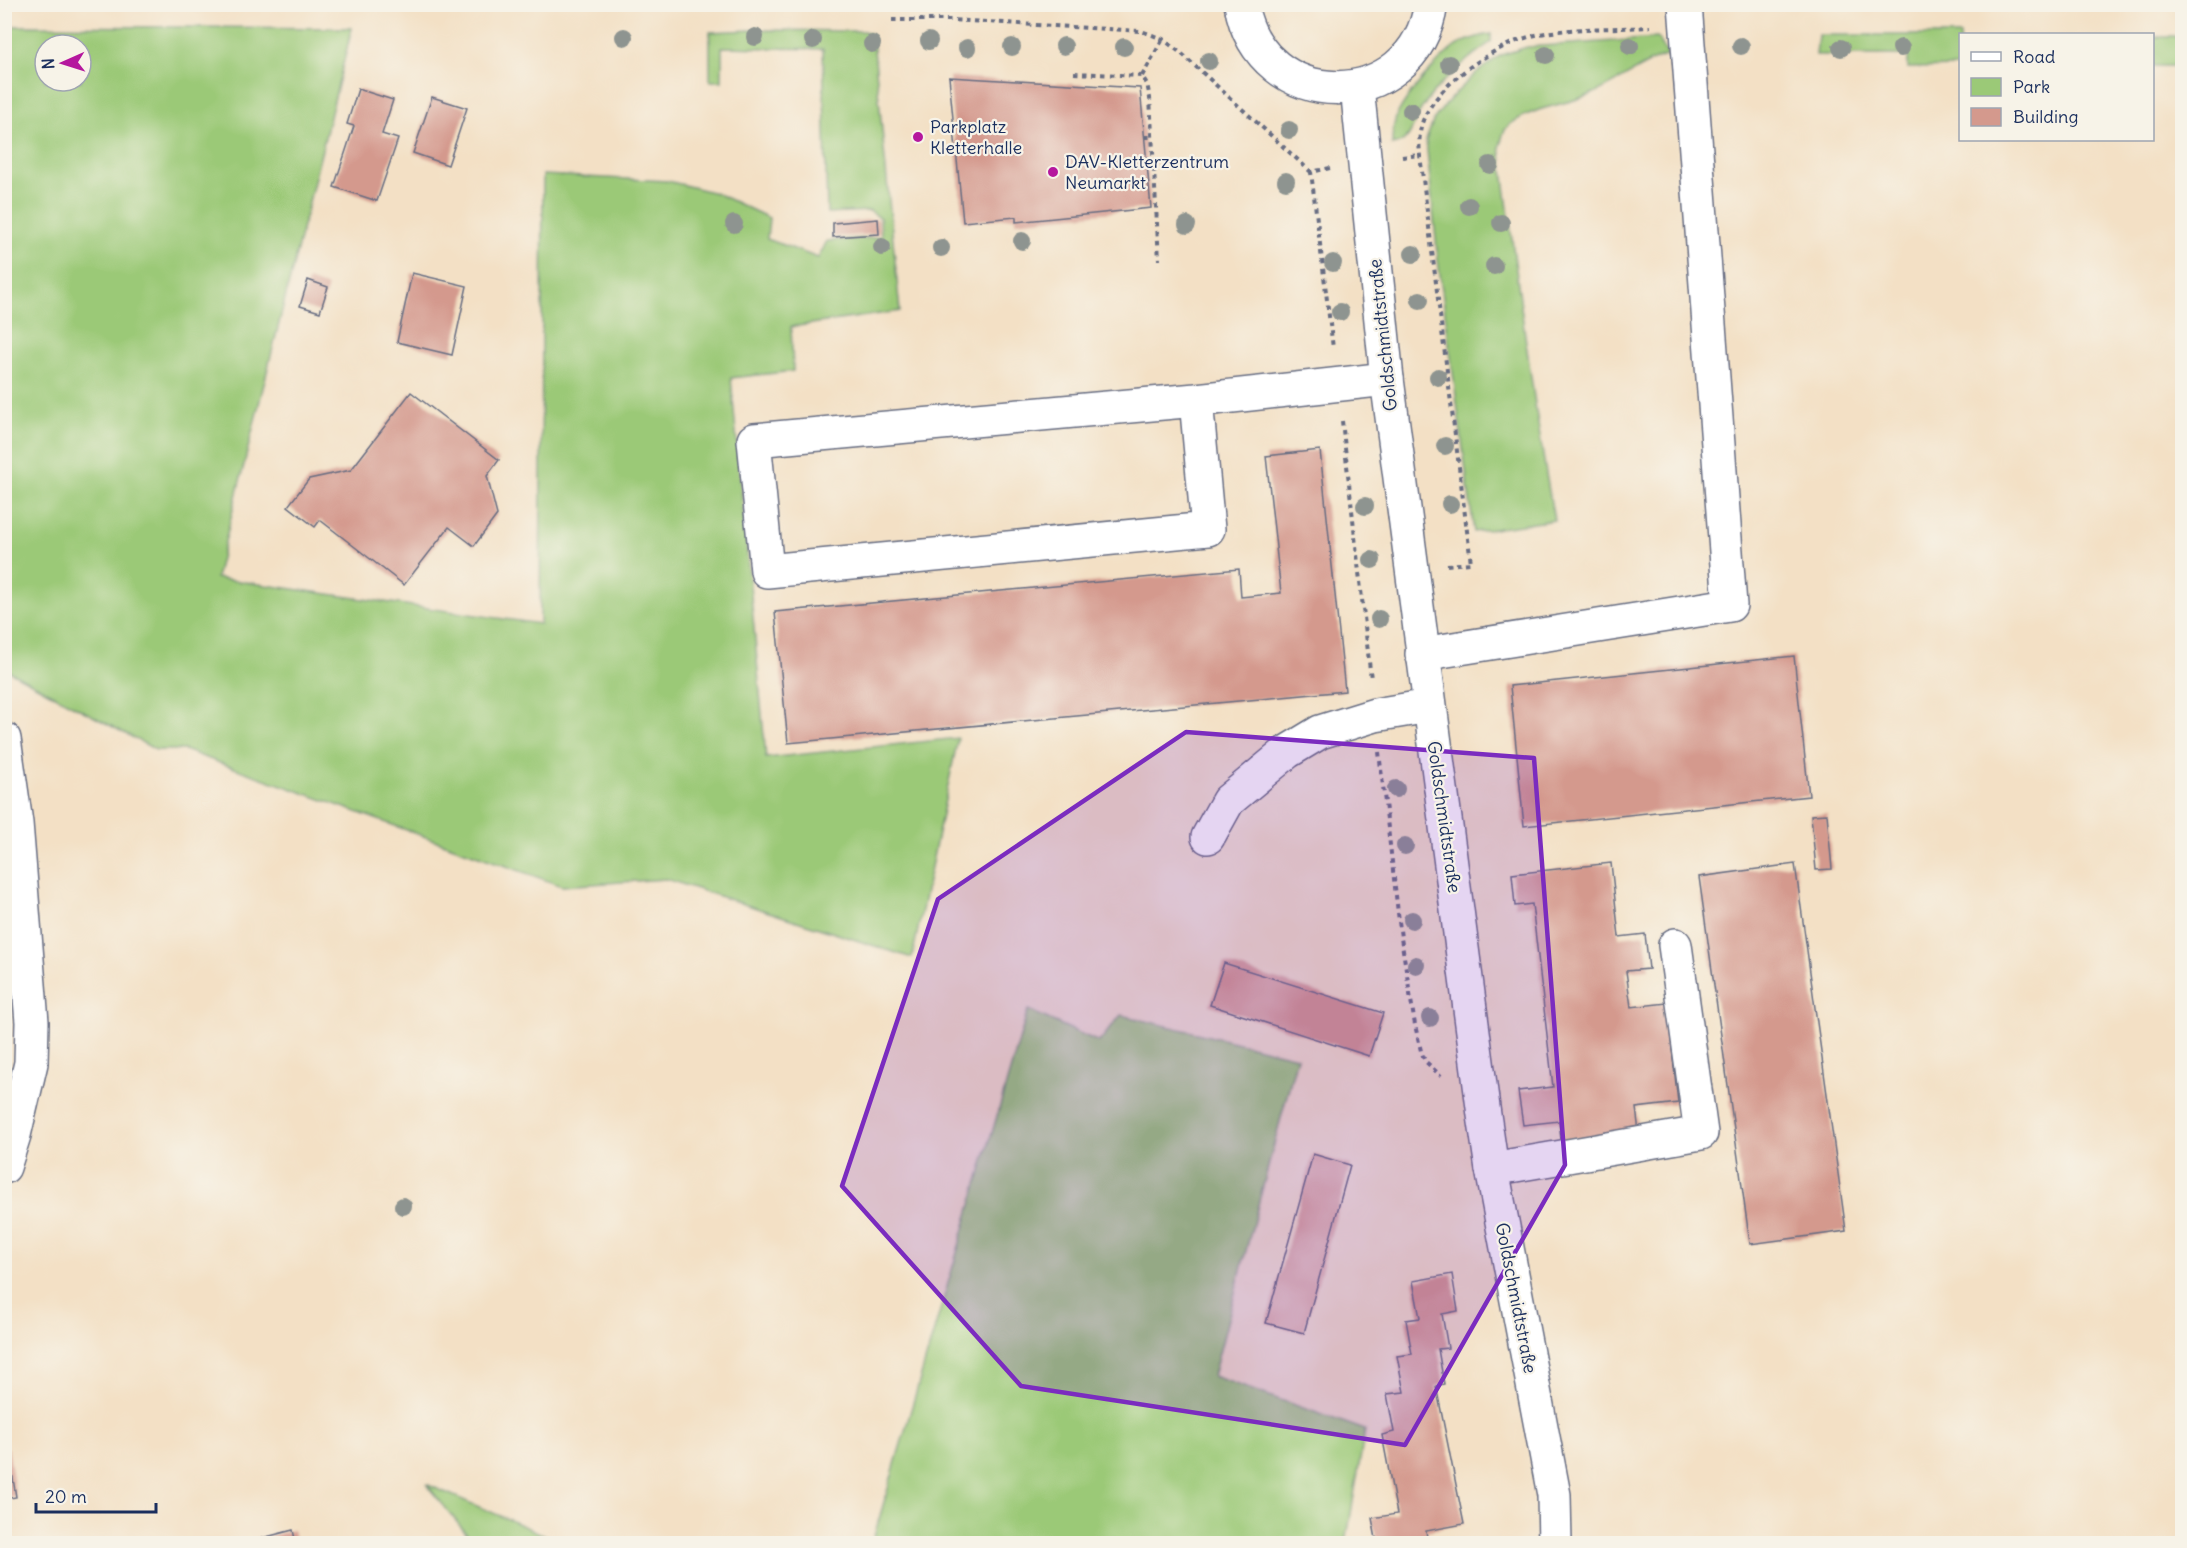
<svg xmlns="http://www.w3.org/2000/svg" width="2187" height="1548" font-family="Delius,sans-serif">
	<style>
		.green { fill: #9bc977; stroke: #5b7c6a; stroke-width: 1.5; fill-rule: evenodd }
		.building { fill: #d4998d }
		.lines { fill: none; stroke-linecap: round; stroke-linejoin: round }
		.minor-casing { stroke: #676d82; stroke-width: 36 }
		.path { stroke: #676d82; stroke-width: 4; stroke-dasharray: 4.5 4.5; stroke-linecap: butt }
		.minor { stroke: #fff; stroke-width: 33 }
		.tree { fill: #8e9490 }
		.marked { fill: #7b2cbf; fill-opacity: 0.2; stroke: #7b2cbf; stroke-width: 4.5; stroke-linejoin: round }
		.poi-dot { fill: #b5179e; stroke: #f7f3e8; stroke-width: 2 }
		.labels { text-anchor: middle; stroke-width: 4.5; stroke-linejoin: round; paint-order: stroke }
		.poi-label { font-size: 18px; fill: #1b2f5e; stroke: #f7f3e8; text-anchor: start }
		.street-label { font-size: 18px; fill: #1b2f5e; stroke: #f7f3e8 }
	</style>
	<rect width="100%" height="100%" fill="#f7f3e8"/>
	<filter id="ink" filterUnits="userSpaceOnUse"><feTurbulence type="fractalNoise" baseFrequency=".0167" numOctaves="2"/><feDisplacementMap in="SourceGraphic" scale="12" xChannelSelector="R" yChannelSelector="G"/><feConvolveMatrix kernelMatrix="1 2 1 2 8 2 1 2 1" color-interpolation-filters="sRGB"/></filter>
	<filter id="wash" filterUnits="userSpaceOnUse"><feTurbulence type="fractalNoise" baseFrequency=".008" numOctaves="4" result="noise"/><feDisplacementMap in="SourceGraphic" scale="24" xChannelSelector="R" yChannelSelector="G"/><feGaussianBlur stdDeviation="1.35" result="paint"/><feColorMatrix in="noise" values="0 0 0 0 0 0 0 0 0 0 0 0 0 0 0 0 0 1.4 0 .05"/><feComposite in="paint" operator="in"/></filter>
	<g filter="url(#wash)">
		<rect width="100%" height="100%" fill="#f3e0c5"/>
		<g class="green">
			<path d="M 5,26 L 352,28 L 216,578 L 540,624 L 543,175 L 668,181 L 716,193 L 769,218 L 767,239 L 818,258 L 827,241 L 881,237 L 880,218 L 870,211 L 827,213 L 823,49 L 722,47 L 722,81 L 710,81 L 710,32 L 753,30 L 864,31 L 871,34 L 873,39 L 900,311 L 791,327 L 793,371 L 731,378 L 766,758 L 958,738 L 912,958 L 666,879 L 562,886 L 184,750 L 156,750 L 5,669 ZM 45,45 L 81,45 L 81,81 L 45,81 Z"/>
			<path d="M 1491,34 L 1491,42 C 1465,61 1440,80 1422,108 C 1411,124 1414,141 1392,145 C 1392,134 1393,123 1398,113 C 1407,95 1439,58 1456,46 C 1466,40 1479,36 1491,34 Z"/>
			<polygon points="1818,35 1960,35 1960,67 1908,68 1908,55 1816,55"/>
			<rect x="2153" y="37" width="29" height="29"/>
			<path d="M 1658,38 L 1668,55 C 1639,64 1621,82 1594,93 C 1568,105 1536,106 1512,123 C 1503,128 1502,138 1500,147 C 1516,271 1532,396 1554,520 L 1474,532 L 1438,260 L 1426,140 L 1434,119 L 1451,98 L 1476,73 L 1501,55 L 1527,47 Z"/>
			<polygon points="1028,1010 1099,1042 1121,1015 1297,1057 1213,1376 1365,1430 1346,1543 872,1543"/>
			<polygon points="426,1484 563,1543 474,1543"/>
		</g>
		<g id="blocks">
			<g class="building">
				<polygon points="949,77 1140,88 1151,208 1016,222 1016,217 963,222"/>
				<polygon points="358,89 393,100 382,134 398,139 377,201 334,187 354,126 347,124"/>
				<polygon points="432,97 467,108 448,165 413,153"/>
				<polygon points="878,219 879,234 833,237 833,223"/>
				<polygon points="412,273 467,286 452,355 397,342"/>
				<polygon points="308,280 328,287 320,312 300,306"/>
				<polygon points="411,392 499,460 487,476 497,515 474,546 449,527 404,585 320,520 315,527 288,506 309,479 351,470"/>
				<polygon points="1320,450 1345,691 788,743 775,612 1239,569 1241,597 1281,593 1266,456"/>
				<polygon points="1794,656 1809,796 1524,826 1510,686"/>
				<polygon points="1827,814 1832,869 1816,870 1811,815"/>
				<polygon points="1611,863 1619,937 1645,934 1649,969 1626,971 1631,1007 1667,1003 1678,1103 1636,1108 1639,1132 1561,1140 1559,1121 1523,1125 1518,1091 1553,1087 1532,904 1515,906 1512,874"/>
				<polygon points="1795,864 1846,1231 1750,1244 1699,877"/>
				<polygon points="1224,963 1383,1013 1369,1056 1210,1005"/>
				<polygon points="1313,1154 1350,1165 1304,1333 1266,1323"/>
				<polygon points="1452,1274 1458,1311 1442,1314 1448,1348 1438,1349 1444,1384 1436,1386 1464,1524 1426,1531 1428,1544 1377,1544 1372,1518 1397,1514 1382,1435 1394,1432 1387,1394 1404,1392 1397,1356 1412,1354 1406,1320 1420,1318 1413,1281"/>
				<polygon points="4,1448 8,1448 16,1497 4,1499"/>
				<polygon points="293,1530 296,1544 243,1544 243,1543"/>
			</g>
		</g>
	</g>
	<g filter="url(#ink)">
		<use href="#blocks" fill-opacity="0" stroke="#676d82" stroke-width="1.5"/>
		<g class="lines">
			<g class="minor-casing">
				<g id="minor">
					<path d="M 1241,4 C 1260,115 1414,116 1431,4"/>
					<polyline points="1357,87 1387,379 1484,1115 1492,1169 1554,1495 1555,1544"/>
					<polyline points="1196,400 1208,529 767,571 754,440 1196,400 1387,379"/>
					<polyline points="1422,654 1730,605 1685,4"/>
					<polyline points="4,739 16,823 32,1022 31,1063 14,1135 4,1167"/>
					<polyline points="1208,837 1228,801 1287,752 1320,732 1375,715 1429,706"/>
					<polyline points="1492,1169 1701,1133 1675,945"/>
				</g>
			</g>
			<g class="path">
				<polyline points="892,20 951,20 1141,31 1163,39 1182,54 1311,172"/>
				<polyline points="1074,73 1142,76 1147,84 1150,98 1159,260"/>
				<polyline points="1142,76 1163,39"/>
				<polyline points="1145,137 1153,137"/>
				<polyline points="1402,157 1420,155"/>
				<polyline points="1330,168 1311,172 1333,348"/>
				<polyline points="1342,421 1371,679"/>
				<path d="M 1447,565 L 1471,563 L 1420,155 C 1419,145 1419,134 1422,123 C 1437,82 1499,42 1540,34 C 1576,27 1614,29 1650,27"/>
				<polyline points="1379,752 1401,938 1415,1025 1421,1051 1425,1061 1441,1076"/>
			</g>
			<use href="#minor" class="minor"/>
		</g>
		<g class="tree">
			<circle cx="624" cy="37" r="9"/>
			<circle cx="755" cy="37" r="9"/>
			<circle cx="813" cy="40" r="9"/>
			<circle cx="929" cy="41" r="9"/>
			<circle cx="872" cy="44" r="9"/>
			<circle cx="1064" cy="46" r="9"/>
			<circle cx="1630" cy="46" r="9"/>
			<circle cx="1741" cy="46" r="9"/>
			<circle cx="1012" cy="47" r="9"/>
			<circle cx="1124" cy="47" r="9"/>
			<circle cx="967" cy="48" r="9"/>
			<circle cx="1841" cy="48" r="9"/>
			<circle cx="1901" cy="48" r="9"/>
			<circle cx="1546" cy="55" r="9"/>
			<circle cx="1209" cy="61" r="9"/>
			<circle cx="1449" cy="64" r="9"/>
			<circle cx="1411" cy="111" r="9"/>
			<circle cx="1289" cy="130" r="9"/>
			<circle cx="1490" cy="165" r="9"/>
			<circle cx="1286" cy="181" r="9"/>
			<circle cx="1469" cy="206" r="9"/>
			<circle cx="1501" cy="223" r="9"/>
			<circle cx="734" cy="224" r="9"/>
			<circle cx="1187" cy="225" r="9"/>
			<circle cx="1022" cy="241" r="9"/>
			<circle cx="882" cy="247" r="9"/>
			<circle cx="941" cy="248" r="9"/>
			<circle cx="1413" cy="254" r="9"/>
			<circle cx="1333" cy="263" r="9"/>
			<circle cx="1494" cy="266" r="9"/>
			<circle cx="1420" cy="300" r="9"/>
			<circle cx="1340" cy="312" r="9"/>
			<circle cx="1438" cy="377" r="9"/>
			<circle cx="1445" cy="446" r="9"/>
			<circle cx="1450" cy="504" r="9"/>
			<circle cx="1365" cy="506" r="9"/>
			<circle cx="1372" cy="560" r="9"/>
			<circle cx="1379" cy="619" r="9"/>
			<circle cx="1396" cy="789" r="9"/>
			<circle cx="1405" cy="846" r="9"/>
			<circle cx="1412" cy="920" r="9"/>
			<circle cx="1416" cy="965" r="9"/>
			<circle cx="1430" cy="1018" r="9"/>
			<circle cx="403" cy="1206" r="9"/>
		</g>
	</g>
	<path class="marked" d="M 1186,732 L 1534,758 L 1565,1165 L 1405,1445 L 1021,1386 L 842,1186 L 938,899 Z"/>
	<g class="poi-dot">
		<circle cx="918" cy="137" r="6"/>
		<circle cx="1053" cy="172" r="6"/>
	</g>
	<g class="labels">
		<g class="poi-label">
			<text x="930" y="133">Parkplatz<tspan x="930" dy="21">Kletterhalle</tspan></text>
			<text x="1065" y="168">DAV-Kletterzentrum<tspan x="1065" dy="21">Neumarkt</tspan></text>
		</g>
		<g class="street-label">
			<text transform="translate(1383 335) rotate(-96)" y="6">Goldschmidtstraße</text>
			<text transform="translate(1444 817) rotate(82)" y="6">Goldschmidtstraße</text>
			<text transform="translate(1516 1298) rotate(79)" y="6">Goldschmidtstraße</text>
		</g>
	</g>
	<rect width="2187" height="1548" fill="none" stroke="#f7f3e8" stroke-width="24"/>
	<rect x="1959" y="33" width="195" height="108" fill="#f7f3e8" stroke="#9fa5b1" stroke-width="1.5"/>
	<rect x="1971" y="52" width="30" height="9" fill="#ffffff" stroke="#9fa5b1" stroke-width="1.5"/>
	<text x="2013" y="63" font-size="18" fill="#1b2f5e">Road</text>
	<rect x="1971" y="78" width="30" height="18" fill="#9bc977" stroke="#9fa5b1" stroke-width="1.5"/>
	<text x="2013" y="93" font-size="18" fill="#1b2f5e">Park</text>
	<rect x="1971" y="108" width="30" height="18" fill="#d4998d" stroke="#9fa5b1" stroke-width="1.5"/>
	<text x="2013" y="123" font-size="18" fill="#1b2f5e">Building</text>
	<g transform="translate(63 63) rotate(267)"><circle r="28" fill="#f7f3e8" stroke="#9fa5b1" stroke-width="1.5"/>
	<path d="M0-4.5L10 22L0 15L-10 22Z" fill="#b5179e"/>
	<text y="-9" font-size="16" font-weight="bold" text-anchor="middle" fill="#1b2f5e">N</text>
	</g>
	<path d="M36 1503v9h120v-9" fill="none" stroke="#1b2f5e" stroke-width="3"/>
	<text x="45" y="1503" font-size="18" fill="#1b2f5e" stroke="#f7f3e8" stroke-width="4.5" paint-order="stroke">20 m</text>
</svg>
